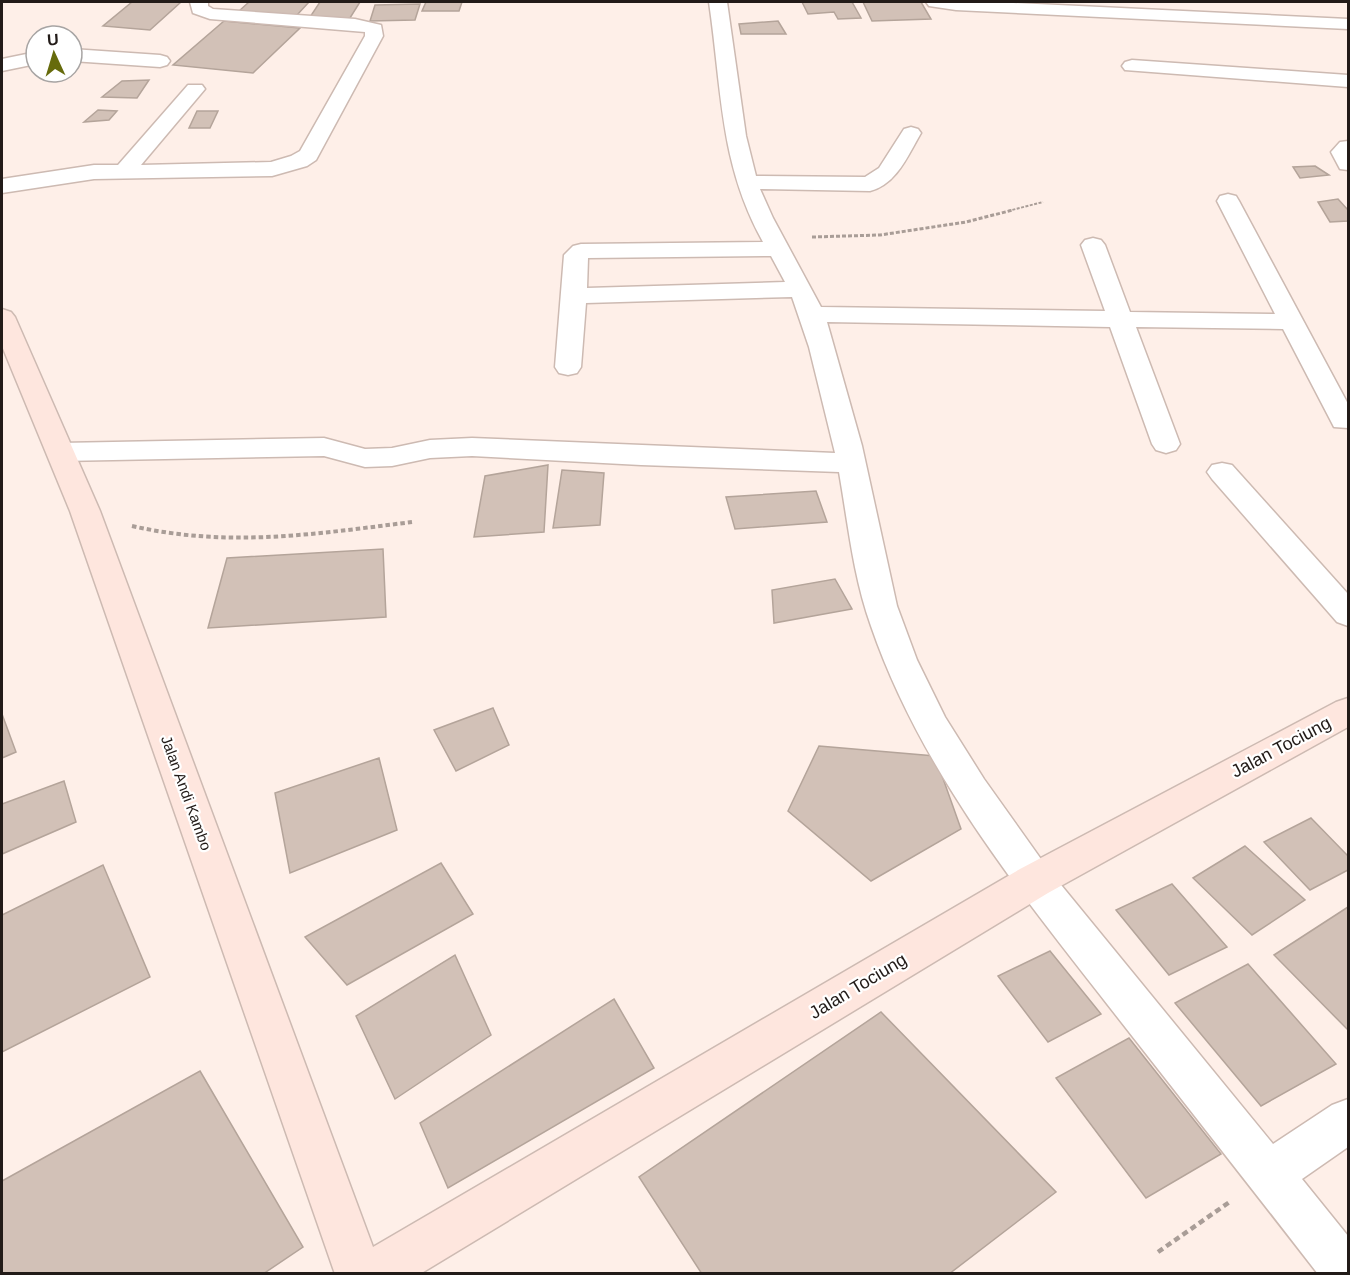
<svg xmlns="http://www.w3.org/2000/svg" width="1350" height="1275" font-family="Arial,sans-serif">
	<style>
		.building { fill: #d2c1b7; stroke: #b4a49a; stroke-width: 1.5 }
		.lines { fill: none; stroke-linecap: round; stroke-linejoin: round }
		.street-casing { stroke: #cdbab2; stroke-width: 3 }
		.secondary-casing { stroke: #cdbab2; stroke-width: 3 }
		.path-far3 { stroke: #a99d97; stroke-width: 2; stroke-dasharray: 3 1.5; stroke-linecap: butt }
		.path-far2 { stroke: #a99d97; stroke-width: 3; stroke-dasharray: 4 2; stroke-linecap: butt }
		.path-far1 { stroke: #a99d97; stroke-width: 4; stroke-dasharray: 4.5 3; stroke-linecap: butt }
		.path { stroke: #a99d97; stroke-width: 4.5; stroke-dasharray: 6 4; stroke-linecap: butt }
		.street { fill: #fff; fill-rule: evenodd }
		.secondary { fill: #fee6de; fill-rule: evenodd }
		.labels { text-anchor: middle; stroke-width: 4.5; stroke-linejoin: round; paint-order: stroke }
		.street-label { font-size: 15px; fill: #221b18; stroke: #fff }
		.near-street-label { font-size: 18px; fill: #221b18; stroke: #fff }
	</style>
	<rect width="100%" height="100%" fill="#feefe8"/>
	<g class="building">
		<polygon points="132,2 181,2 150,30 103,26"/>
		<polygon points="249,2 309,2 297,15 239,11"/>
		<polygon points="320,2 360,2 350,18 310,17"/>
		<polygon points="426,2 462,2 459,11 422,11"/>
		<polygon points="802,2 852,2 861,18 838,19 834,12 808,14"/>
		<polygon points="863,2 921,2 931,19 872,21"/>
		<polygon points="420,4 415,20 370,21 375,5"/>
		<polygon points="224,21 300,28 253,73 173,65"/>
		<polygon points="778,21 786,34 741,34 739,24"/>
		<polygon points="149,80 137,98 102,97 122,81"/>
		<polygon points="98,110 117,111 109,120 84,122"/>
		<polygon points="197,111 218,111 210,128 189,128"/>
		<polygon points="1315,166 1329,175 1300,178 1293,167"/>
		<polygon points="1338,199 1348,210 1348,221 1330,222 1318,202"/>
		<polygon points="548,465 544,532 474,537 485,476"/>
		<polygon points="562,470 604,473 600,525 553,528"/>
		<polygon points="816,491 827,522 735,529 726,497"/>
		<polygon points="383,549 386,617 208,628 227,558"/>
		<polygon points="835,579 852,609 774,623 772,590"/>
		<polygon points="493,708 509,745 456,771 434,730"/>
		<polygon points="2,714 16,752 2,758"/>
		<polygon points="819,746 935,756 961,829 871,881 788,811"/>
		<polygon points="379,758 397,830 290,873 275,793"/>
		<polygon points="64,781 76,822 2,854 2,804"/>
		<polygon points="1311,818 1348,856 1348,870 1310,890 1264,842"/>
		<polygon points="1245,846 1305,900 1252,935 1193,878"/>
		<polygon points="441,863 473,914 347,985 305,937"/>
		<polygon points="103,865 150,977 2,1052 2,915"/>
		<polygon points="1172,884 1227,947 1169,975 1116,910"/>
		<polygon points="1348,907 1348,1030 1274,955"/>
		<polygon points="1050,951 1101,1014 1048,1042 998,976"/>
		<polygon points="455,955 491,1035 395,1099 356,1016"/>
		<polygon points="1248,964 1336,1064 1261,1106 1175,1003"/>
		<polygon points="614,999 654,1068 448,1188 420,1123"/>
		<polygon points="881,1012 1056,1192 949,1274 702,1274 639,1177"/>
		<polygon points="1129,1038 1221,1154 1146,1198 1056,1078"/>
		<polygon points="200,1071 303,1247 263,1274 2,1274 2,1181"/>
	</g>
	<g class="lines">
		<g class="street-casing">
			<g id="street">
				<polygon points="190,2 208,2 208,6 213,9 355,19 381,25 383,36 316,160 307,166 272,176 94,179 2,193 2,179 94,165 118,165 188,85 202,85 205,89 141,165 271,162 291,156 300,151 365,36 365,32 210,19 193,13"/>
				<path d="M 709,2 L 727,2 L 746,136 L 756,176 L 865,177 L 879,168 L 904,129 L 911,127 L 918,129 L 921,133 C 908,155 897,184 870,191 L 760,189 L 773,218 L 821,307 L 1105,311 L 1081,245 L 1085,240 L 1093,238 L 1101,240 L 1105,245 L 1130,312 L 1275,314 L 1217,201 L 1220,196 L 1228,194 L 1236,196 L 1239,201 L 1348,404 L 1348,428 L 1334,427 L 1283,329 L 1136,327 L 1180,444 L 1176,450 L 1166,453 L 1156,450 L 1152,444 L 1110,327 L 827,322 L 862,446 L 897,606 L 917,660 L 945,717 L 984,779 L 1048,869 L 1273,1144 L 1332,1105 L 1348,1099 L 1348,1147 L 1302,1179 L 1348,1236 L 1348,1274 L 1318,1274 C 1247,1182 1175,1091 1104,1000 C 1014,885 919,766 871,626 C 853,576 848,523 839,472 L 641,465 L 472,456 L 430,458 L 392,466 L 365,467 L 324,456 L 61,461 L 51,458 L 47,452 L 51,446 L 61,443 L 324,438 L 365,449 L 392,448 L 430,440 L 472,438 L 835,453 L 809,347 L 792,297 L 586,303 L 581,367 L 577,373 L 568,375 L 559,373 L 555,367 L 564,255 L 573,246 L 581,244 L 763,242 C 719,163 722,89 709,2 ZM 771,256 L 785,282 L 587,288 L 588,258 Z"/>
				<polygon points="926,2 994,2 1348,19 1348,29 956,10 929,6"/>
				<polygon points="72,49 160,55 167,57 170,61 167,65 160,67 72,61"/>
				<polygon points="36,52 36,64 2,71 2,59"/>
				<polygon points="1132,60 1348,75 1348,87 1125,70 1122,66 1125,62"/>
				<polygon points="1348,141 1348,170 1340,169 1331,152 1340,142"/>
				<polygon points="1222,463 1232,465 1348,594 1348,626 1337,622 1212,479 1207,472 1212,465"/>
			</g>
		</g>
		<g class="secondary-casing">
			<polygon id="secondary" points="2,309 11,312 15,317 100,511 373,1247 1020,869 1336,702 1348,698 1348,727 1048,893 420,1274 335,1274 70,511 2,346"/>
		</g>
		<polyline class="path-far3" points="1008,211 1043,202"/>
		<polyline class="path-far2" points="812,237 880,235 966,222 1013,210"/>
		<path class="path-far1" d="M 132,526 C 229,548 315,534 412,522"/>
		<polyline class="path" points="1158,1252 1231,1201"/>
		<use href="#street" class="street"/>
		<use href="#secondary" class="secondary"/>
	</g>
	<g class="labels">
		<g class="street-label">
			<text transform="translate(186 793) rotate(70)" y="5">Jalan Andi Kambo</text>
		</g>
		<g class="near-street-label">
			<text transform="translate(1281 747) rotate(-28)" y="6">Jalan Tociung</text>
			<text transform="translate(858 986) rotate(-31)" y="6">Jalan Tociung</text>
		</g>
	</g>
	<rect width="1350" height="1275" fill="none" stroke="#221b18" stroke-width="6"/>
	<g transform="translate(54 54) rotate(356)"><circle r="28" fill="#ffffff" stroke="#a7a4a3" stroke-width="1.5"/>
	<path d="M0-4.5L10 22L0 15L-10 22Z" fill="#666b0c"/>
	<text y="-9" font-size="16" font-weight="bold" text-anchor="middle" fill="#221b18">U</text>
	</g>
</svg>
